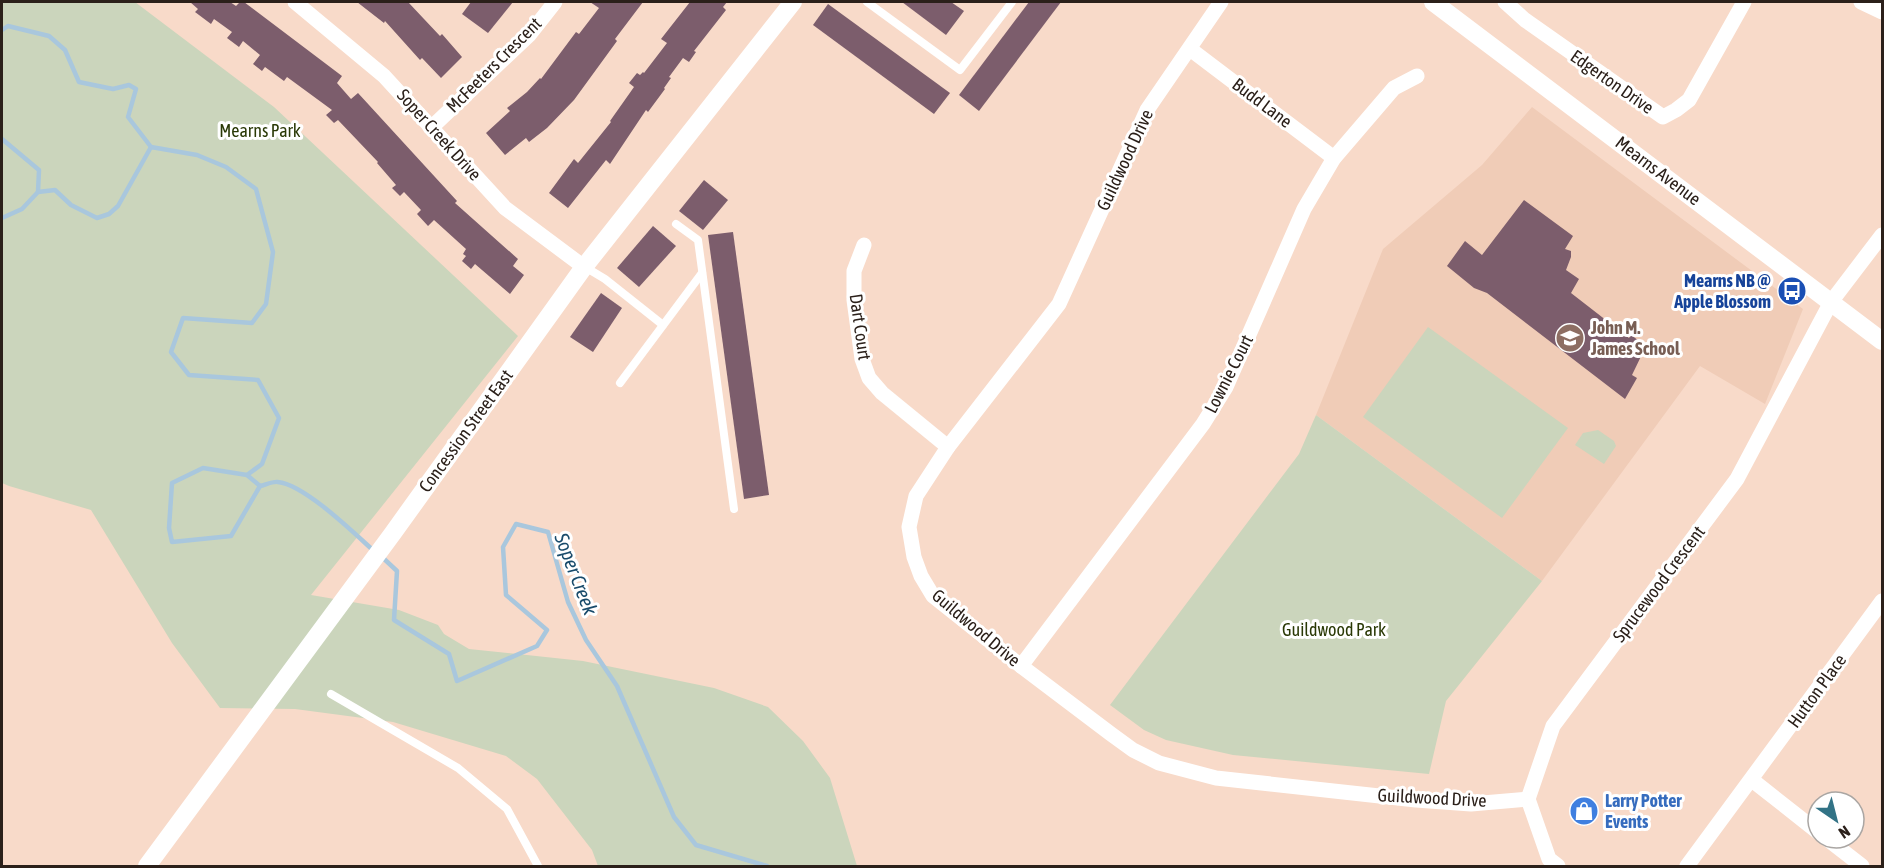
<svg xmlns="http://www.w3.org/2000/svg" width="1884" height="868" font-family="'Asap Condensed',sans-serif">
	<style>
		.built { fill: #f0ccb7 }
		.green { fill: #cbd5bc }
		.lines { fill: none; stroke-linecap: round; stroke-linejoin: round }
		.stream { stroke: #a9c7dd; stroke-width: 4.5 }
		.building { fill: #7c5d6c }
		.service { stroke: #fff; stroke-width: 8 }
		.minor { stroke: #fff; stroke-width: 15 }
		.tertiary { stroke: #fff; stroke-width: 18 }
		.labels { text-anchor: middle; stroke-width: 6; stroke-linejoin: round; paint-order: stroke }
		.street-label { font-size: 18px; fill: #2b201a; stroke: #fff }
		.park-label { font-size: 18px; fill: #2a3906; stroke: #fff }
		.transit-label { font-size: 18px; font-weight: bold; fill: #164399; stroke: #fff; text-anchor: end }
		.education-label { font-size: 18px; font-weight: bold; fill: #785e54; stroke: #fff; text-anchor: start }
		.shop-label { font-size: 18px; font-weight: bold; fill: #366cbe; stroke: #fff; text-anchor: start }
		.water-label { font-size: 20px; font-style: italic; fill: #194b6b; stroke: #fff }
	</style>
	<rect width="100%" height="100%" fill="#f8dac9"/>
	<polygon class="built" points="1532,107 1803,309 1765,404 1700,366 1542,581 1316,415 1383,249 1482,165"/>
	<g class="green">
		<polygon points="2,2 135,2 274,107 518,336 311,595 399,610 438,625 444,634 469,649 583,661 714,688 768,707 803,741 830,778 857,866 598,866 592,850 537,779 506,756 393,722 295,709 220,708 172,643 91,510 9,486 2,483"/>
		<polygon points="1428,327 1568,428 1502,518 1363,417"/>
		<polygon points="1316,415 1542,581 1446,701 1429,774 1233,755 1166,740 1144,730 1110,705 1299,454"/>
		<polygon points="1598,430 1614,441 1616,446 1604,464 1575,445 1583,433"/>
	</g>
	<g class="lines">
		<g class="stream">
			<polyline points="2,30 8,26 49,36 65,50 79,82 113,89 129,85 136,89 128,117 151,147"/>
			<polyline points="2,139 39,170 38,192"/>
			<path d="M 2,218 L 22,209 L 38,192 L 55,190 L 71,205 L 97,218 L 109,214 L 118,206 L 151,147 L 197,155 L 226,167 L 256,189 L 273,252 L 266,304 L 252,323 L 183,318 L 171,352 L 189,375 L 258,380 L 279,418 L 262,464 L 247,475 L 260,486 C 265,485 273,481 278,482 C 305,485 354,533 375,552"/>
			<polyline points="247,475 203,468 172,483 169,528 172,542 231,536 260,486"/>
			<polyline points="382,557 397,571 394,620 449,654 457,681 537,646 547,630 506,595 503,547 516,524 548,532 568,602 586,640 617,686 674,817 696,845 767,866"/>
		</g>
	</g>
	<g class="building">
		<polygon points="190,2 230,2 236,6 240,2 244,2 342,76 337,83 351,99 358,93 457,201 455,203 518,259 513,266 524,275 510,294 475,264 471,269 462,261 466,256 463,254 466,249 434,220 428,226 417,214 421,210 404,192 400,196 392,188 396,185 377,163 378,162 338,120 334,123 326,115 332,110 287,77 284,81 265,67 262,71 253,64 260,55 243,41 239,47 227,38 232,32 214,19 211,24 195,12 198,9"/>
		<polygon points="357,2 408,2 440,36 442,34 462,57 441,78 422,58 420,60 385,21 384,23"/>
		<polygon points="471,2 513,2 488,33 462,14"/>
		<polygon points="590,2 643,2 615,39 617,41 574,100 547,128 529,142 526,138 505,155 486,133 510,111 507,108 527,92 540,78 541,79 576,32 579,34 599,8"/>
		<polygon points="690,2 727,2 723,7 726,10 694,51 696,52 689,62 683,58 669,77 671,78 664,88 665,89 648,112 646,110 610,164 606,160 568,208 549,193 574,159 578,163 611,122 610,121 634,87 629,83 637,73 640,75 643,72 644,73 667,43 661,39"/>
		<polygon points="902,2 951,2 964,11 946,35"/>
		<polygon points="1029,2 1061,2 979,111 959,95"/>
		<polygon points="828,4 950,93 934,114 813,25"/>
		<polygon points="704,180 728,200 703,230 679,211"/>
		<polygon points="1524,200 1573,236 1565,249 1571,251 1571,257 1566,270 1579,279 1571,293 1629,338 1631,335 1646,346 1632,375 1637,378 1625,399 1487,293 1474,288 1447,266 1465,241 1482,255"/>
		<polygon points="653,226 676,246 639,287 617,268"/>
		<polygon points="733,232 769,495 744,499 708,235"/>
		<polygon points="601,293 622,308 593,352 570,337"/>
	</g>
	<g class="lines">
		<g class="service">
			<polyline points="867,2 960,70 1012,2"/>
			<polyline points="676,224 698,240 734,509"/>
			<polyline points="585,267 605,279 663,325"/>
			<polyline points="620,383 702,273"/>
			<polyline points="331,694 458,768 507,809 538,866"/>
		</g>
		<g class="minor">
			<polyline points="295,2 384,76 505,208 584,267"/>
			<polyline points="1221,2 1147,110 1059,304 948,447 916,496 909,527 914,557 921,576 933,596 1021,666 1111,734 1133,750 1159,763 1216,778 1416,800 1471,804 1528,799"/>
			<polyline points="1505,2 1525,20 1663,117 1676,110 1689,100 1744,2"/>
			<polyline points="1861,2 1882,12"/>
			<polyline points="1190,49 1334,158"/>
			<polyline points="432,127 529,35 555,2"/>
			<polyline points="864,245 854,271 854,300 862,359 869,378 882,393 948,447"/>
			<polyline points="1021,666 1203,424 1226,387 1304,209 1334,158 1394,88 1417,76"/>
			<polyline points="1752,780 1818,832"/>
			<polyline points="1826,838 1862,866"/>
			<polyline points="1558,866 1549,859 1528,799 1553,726 1737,479 1831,302 1882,235"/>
			<polyline points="1687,866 1882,601"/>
		</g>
		<g class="tertiary">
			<polyline points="1433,2 1882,341"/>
			<polyline points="147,866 393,533 584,267 793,2"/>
		</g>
	</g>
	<defs>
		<g id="bus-disc" transform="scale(1.5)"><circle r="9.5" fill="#1a4fb4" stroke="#fff"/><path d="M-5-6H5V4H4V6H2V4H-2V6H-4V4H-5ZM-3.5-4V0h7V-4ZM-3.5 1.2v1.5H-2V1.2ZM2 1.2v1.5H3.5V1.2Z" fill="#fff"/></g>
		<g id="school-disc" transform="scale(1.5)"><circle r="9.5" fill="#8d6e63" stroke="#fff"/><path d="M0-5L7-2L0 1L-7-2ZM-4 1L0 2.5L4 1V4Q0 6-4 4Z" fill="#fff"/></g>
		<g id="shop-disc" transform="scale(1.5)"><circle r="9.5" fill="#3f7fe0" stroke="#fff"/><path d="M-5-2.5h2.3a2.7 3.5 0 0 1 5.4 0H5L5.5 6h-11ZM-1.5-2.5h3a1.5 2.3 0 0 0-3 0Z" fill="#fff"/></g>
	</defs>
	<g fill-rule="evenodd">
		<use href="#bus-disc" x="1792" y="291"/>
		<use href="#school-disc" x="1570" y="338"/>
		<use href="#shop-disc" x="1584" y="811"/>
	</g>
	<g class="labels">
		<g class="street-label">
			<text transform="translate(494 65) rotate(-45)" y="6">McFeeters Crescent</text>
			<text transform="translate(1612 82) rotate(35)" y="6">Edgerton Drive</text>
			<text transform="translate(1262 103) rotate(37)" y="6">Budd Lane</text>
			<text transform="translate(439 135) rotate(48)" y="6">Soper Creek Drive</text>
			<text transform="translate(1125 160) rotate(-65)" y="6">Guildwood Drive</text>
			<text transform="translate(1658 171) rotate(37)" y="6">Mearns Avenue</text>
			<text transform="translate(860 327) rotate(82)" y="6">Dart Court</text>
			<text transform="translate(1229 374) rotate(-63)" y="6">Lownie Court</text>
			<text transform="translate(466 431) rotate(-54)" y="6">Concession Street East</text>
			<text transform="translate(1659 584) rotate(-53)" y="6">Sprucewood Crescent</text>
			<text transform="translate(976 628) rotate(40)" y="6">Guildwood Drive</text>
			<text transform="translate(1817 691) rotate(-54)" y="6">Hutton Place</text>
			<text transform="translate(1432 798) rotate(3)" y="6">Guildwood Drive</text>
		</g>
		<g class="park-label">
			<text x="260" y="137">Mearns Park</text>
			<text x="1334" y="636">Guildwood Park</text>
		</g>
		<g class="transit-label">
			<text x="1771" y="287">Mearns NB @<tspan x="1771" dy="21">Apple Blossom</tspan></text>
		</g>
		<g class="education-label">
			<text x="1591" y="334">John M.<tspan x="1591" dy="21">James School</tspan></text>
		</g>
		<g class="shop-label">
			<text x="1605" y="807">Larry Potter<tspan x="1605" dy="21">Events</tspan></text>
		</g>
		<g class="water-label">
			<text transform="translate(576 574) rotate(69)" y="7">Soper Creek</text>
		</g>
	</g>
	<rect width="1884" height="868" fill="none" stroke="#2b201a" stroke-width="6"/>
	<g transform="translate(1836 820) rotate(145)"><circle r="28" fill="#ffffff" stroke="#aaa6a3" stroke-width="1.5"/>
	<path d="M0-4.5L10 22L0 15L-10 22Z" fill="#327386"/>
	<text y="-9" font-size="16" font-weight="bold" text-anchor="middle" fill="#2b201a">N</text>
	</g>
</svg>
